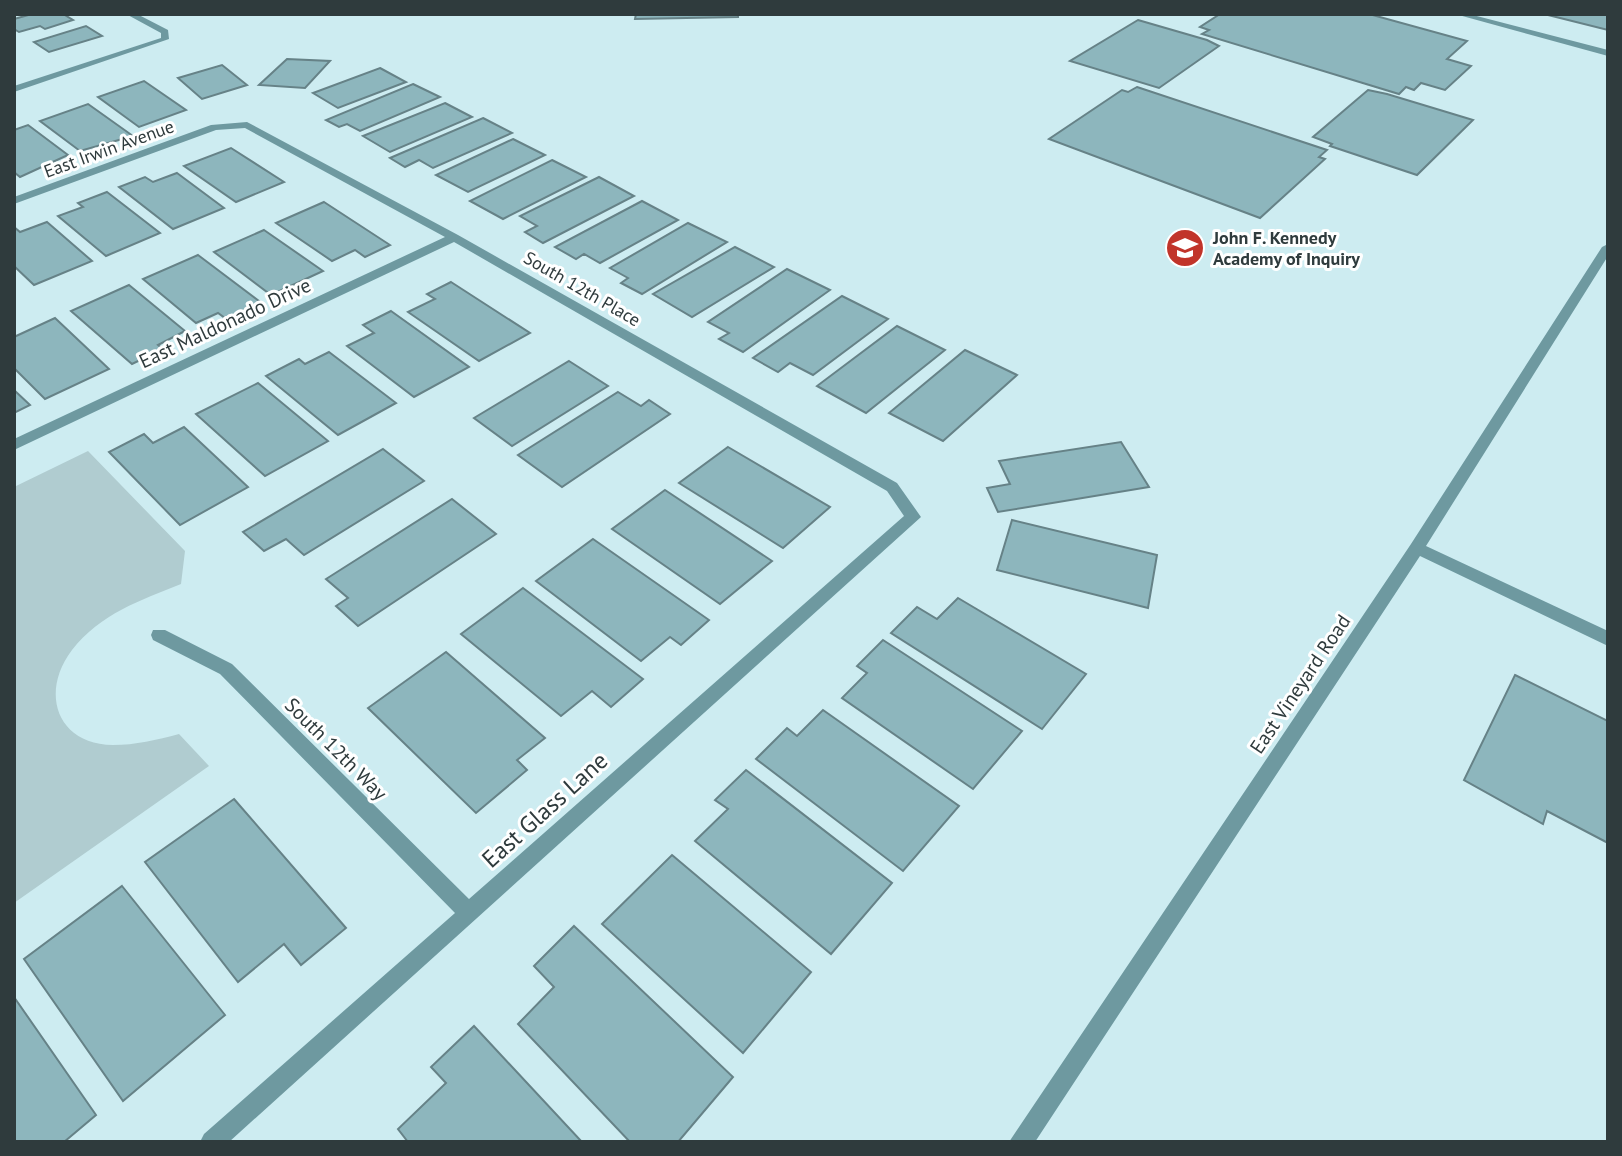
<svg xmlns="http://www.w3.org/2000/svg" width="1622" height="1156" font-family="'PT Sans',sans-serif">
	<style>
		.green { fill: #b0ccd0 }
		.building { fill: #8db6bd; stroke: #668287; stroke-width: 2 }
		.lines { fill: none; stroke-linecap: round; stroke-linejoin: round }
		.street { fill: #6e99a0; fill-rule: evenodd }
		.labels { text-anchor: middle; stroke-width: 6; stroke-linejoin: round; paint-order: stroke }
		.far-street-label { font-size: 18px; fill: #2f3b3d; stroke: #fff }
		.far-poi-label { font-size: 18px; font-weight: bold; fill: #2f3b3d; stroke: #fff; text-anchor: start }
		.street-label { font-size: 20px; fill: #2f3b3d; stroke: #fff }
		.near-street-label { font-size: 24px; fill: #2f3b3d; stroke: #fff }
	</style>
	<rect width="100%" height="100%" fill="#cdecf1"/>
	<path class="green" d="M 88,451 L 185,551 L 181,584 C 141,600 100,614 72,650 C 40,692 56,744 113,745 C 135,745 157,740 179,734 L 209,766 L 14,903 L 14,487 Z"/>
	<g class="building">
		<polygon points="32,14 63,14 73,20 45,29 40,26 19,32 14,29 14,19"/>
		<polygon points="636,14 738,14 738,17 635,19"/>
		<polygon points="1220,14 1369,14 1467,41 1447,59 1471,66 1445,90 1421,83 1414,90 1406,87 1399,94 1202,34 1209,30 1200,27"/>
		<polygon points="1544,14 1608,15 1608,30"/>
		<polygon points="1138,20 1207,40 1219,46 1159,88 1070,61"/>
		<polygon points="86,26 102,36 49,52 34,42"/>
		<polygon points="287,59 330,61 305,88 259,85"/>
		<polygon points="222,65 247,85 202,99 178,78"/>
		<polygon points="380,68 406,82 338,108 313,93"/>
		<polygon points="144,81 186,110 139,127 98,97"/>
		<polygon points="413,84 440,97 360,131 347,124 339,127 326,120"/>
		<polygon points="1137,87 1327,150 1319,157 1325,159 1260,218 1049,139 1122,90 1128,92"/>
		<polygon points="1368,90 1387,94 1473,120 1417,175 1330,146 1332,144 1313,137"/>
		<polygon points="445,103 472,117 390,152 363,136"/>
		<polygon points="88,104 133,136 80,151 40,121"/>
		<polygon points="483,118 512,133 433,168 419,160 405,167 390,158"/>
		<polygon points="28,125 68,155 20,177 14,172 14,130"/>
		<polygon points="513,139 545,155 468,192 436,175"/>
		<polygon points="231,148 284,182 236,202 184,166"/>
		<polygon points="552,160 586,177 503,219 470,201"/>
		<polygon points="177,173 224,208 173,229 119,187 145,177 153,182"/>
		<polygon points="599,177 634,196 543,243 525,232 537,226 520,216"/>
		<polygon points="107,192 160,233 106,256 58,216 83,207 78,203"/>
		<polygon points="642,201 678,220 600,263 584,254 576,259 555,247"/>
		<polygon points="324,202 390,245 365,257 355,250 332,261 276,223"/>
		<polygon points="47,222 92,261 34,285 14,266 14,227 20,232"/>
		<polygon points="688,223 727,242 642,294 621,283 628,278 610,268"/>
		<polygon points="264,230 323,271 271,295 214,252"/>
		<polygon points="735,247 774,267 692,317 653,294"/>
		<polygon points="198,255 263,304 229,321 218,313 196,323 143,279"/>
		<polygon points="787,269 830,290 743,352 719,339 729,333 708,322"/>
		<polygon points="451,282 530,333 479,361 408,312 435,299 427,294"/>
		<polygon points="129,285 185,331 158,345 163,349 132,364 71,311"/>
		<polygon points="842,296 888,319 813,375 790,363 778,372 753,358"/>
		<polygon points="391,311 469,367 414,397 347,346 374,333 363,325"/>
		<polygon points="55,318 109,369 45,399 14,368 14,337"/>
		<polygon points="897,326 945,350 866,413 817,386"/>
		<polygon points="965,350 1017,375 943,441 889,413"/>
		<polygon points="329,352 396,403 338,435 266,376 299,359 305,364"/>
		<polygon points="569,361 608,386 512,446 474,418"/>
		<polygon points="258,383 328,441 265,476 196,414"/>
		<polygon points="14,390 30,405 14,413"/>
		<polygon points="618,392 641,406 649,400 670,414 562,487 518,455"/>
		<polygon points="184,427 248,487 180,525 109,452 144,434 153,443"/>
		<polygon points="1121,442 1149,487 998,512 987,488 1010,484 999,461"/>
		<polygon points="728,447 830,507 783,548 679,483"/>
		<polygon points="383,449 424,481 304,555 286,539 264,551 243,532"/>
		<polygon points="665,490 772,561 720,604 612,529"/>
		<polygon points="452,499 496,534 358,626 336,606 348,598 326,579"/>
		<polygon points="1012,520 1157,555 1148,608 997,570"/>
		<polygon points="593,539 709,620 681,645 670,637 641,661 536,581"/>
		<polygon points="523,588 643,679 611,707 592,691 561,716 461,634"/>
		<polygon points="958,598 1086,674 1042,729 891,633 917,607 937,619"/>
		<polygon points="883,640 1022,731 973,789 842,698 867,673 857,666"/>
		<polygon points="446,652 545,738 517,760 527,770 476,813 368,708"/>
		<polygon points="1515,675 1608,721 1608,843 1547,811 1543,824 1464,780"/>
		<polygon points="823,710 959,806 903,871 756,759 787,728 797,736"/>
		<polygon points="746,770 892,883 831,954 695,841 728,809 715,800"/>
		<polygon points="234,799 346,928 301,965 284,944 238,982 145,862"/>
		<polygon points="672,855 811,972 743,1053 602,924"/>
		<polygon points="122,886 225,1015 123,1101 24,959"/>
		<polygon points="574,926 733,1077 678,1142 630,1142 518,1024 554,987 534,966"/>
		<polygon points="14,997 96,1115 64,1142 14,1142"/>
		<polygon points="474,1026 582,1142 408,1142 398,1129 446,1083 431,1067"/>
	</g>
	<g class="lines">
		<g class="street">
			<polygon points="126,14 137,14 168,30 169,39 14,92 14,86 161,38 161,33"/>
			<polygon points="1455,14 1469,14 1608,50 1608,56"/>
			<polygon points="247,122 458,235 897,483 921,517 229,1142 200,1142 204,1134 455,913 220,674 153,640 151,635 153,630 165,630 232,664 469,899 904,516 887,491 454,242 14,450 14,439 445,237 245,128 216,130 14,204 14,197 211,125"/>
			<polygon points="1608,244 1608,256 1426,546 1608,631 1608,646 1420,556 1035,1142 1009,1142 1411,544 1602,247"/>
		</g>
	</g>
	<defs>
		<g id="school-disc" transform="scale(2)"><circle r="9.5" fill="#c1342a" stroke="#fff"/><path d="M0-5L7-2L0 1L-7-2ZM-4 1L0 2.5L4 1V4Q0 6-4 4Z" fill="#fff"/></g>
	</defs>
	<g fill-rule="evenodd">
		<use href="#school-disc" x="1185" y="248"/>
	</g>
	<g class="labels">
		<g class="far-street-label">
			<text transform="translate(109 149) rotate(-20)" y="6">East Irwin Avenue</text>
			<text transform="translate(582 289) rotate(30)" y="6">South 12th Place</text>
		</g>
		<g class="far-poi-label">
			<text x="1213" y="244">John F. Kennedy<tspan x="1213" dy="21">Academy of Inquiry</tspan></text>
		</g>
		<g class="street-label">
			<text transform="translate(225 323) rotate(-25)" y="7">East Maldonado Drive</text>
			<text transform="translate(1300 684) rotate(-56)" y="7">East Vineyard Road</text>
			<text transform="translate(336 749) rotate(45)" y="7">South 12th Way</text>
		</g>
		<g class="near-street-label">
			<text transform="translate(545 810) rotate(-42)" y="8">East Glass Lane</text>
		</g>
	</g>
	<rect width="1622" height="1156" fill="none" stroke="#2f3b3d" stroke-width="32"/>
</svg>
